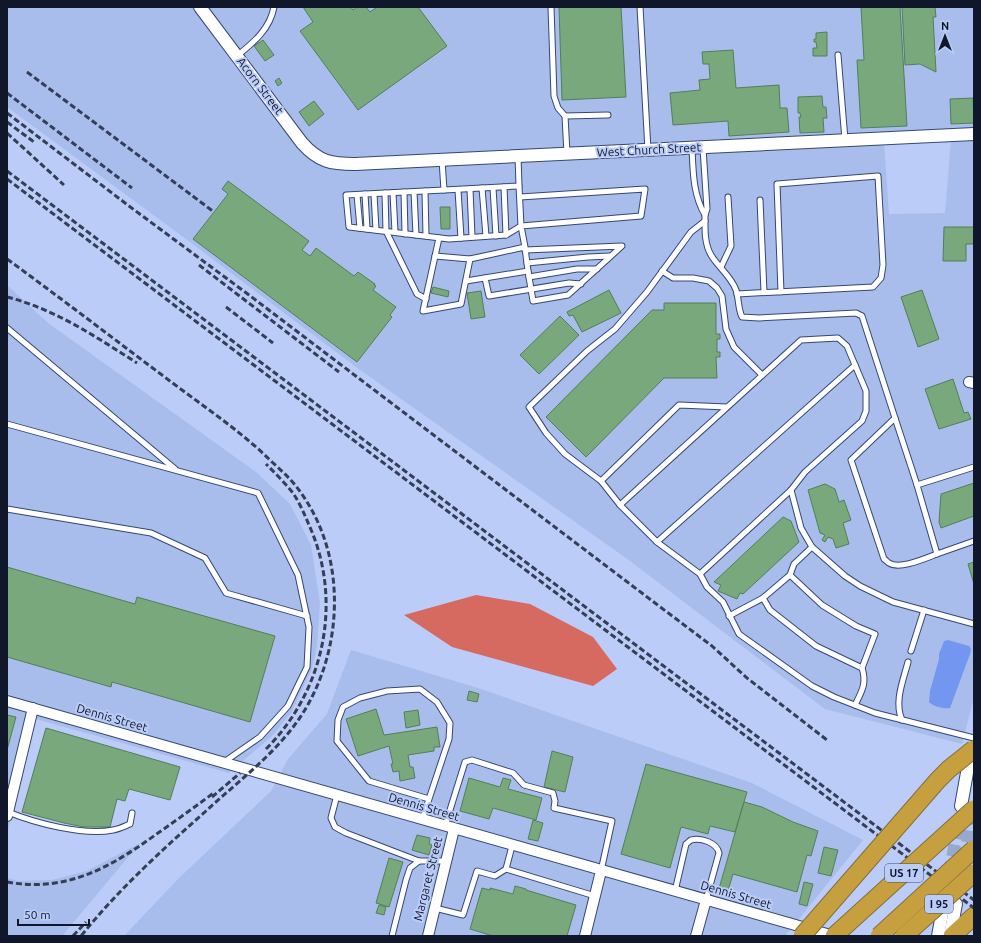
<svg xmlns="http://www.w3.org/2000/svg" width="981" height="943" font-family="Ubuntu,sans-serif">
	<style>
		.built { fill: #a9bdec }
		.forest { fill: #d66a60 }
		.water { fill: #7396f0 }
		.building { fill: #79a87d; stroke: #527f57 }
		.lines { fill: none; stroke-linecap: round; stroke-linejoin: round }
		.tertiary-tunnel { stroke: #98a8ce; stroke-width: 12; stroke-dasharray: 12 6; stroke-linecap: butt }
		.service-casing { stroke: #354773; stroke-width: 7 }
		.minor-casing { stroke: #354773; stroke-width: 12 }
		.tertiary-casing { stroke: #354773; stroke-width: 14 }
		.motorway-casing { stroke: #866f38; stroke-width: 19 }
		.service { stroke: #fff; stroke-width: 5 }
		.minor { stroke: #fff; stroke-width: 10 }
		.tertiary { stroke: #fff; stroke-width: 12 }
		.motorway { stroke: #c69f3f; stroke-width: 17 }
		.rail { stroke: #353e56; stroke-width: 3; stroke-dasharray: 6 3; stroke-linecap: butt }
		.motorway-bridge-casing { stroke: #866f38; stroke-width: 19; stroke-linecap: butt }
		.motorway-bridge { stroke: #c69f3f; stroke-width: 17 }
		.labels { text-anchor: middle; stroke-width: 4; stroke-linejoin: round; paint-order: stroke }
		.shield { fill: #baccf7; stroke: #434d68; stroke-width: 1 }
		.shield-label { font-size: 11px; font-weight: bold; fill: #10172a }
		.street-label { font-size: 12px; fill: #10172a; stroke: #baccf7 }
	</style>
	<rect width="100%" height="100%" fill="#baccf7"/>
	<g class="built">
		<polygon points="7,7 192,7 300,149 311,161 325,167 342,169 707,153 884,143 889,214 945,213 951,140 974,139 974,697 962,744 825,709 626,558 356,367 190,242 7,107"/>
		<polygon points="206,7 974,7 974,128 350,159 336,157 321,152 309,143"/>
		<polygon points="7,285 48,323 256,472 290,504 311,545 320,603 317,646 312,669 291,713 272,736 229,773 36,719 7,833"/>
		<polygon points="351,650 478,688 752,783 863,840 785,936 124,936 178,879 271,791 288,759 327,714"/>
		<polygon points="140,843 62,936 7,936 7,878 18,881 52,880 87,871"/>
	</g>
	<polygon class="forest" points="476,595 530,604 593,637 617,669 593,686 452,647 404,615"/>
	<path class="water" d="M 948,640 L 969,646 L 971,649 L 970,654 L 950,708 C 944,709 934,707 929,702 L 930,691 L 939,659 L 939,654 L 944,641 Z"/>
	<g class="building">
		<polygon points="303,7 351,7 353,10 357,7 366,7 370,12 377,7 418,7 447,46 358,110 300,31 313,22"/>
		<polygon points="559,7 621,7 626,97 562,100"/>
		<polygon points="861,7 900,7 907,126 861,128 857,60 864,60"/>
		<polygon points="902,7 935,7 936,17 933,17 936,72 920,64 905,65"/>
		<polygon points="827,32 827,56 813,56 813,48 817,48 816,42 814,42 814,39 816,39 816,33"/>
		<polygon points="263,40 274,55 265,61 254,46"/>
		<polygon points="733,50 736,88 779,85 780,108 787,108 789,132 729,136 728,121 673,125 670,93 700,90 699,80 710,79 709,64 703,64 702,52"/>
		<polygon points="279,78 282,83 278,86 275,81"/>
		<polygon points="822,96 823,107 826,107 827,118 823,118 824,132 800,133 799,117 801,117 800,113 798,113 798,97"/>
		<polygon points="973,98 974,123 951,124 950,99"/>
		<polygon points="314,101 324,114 309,126 299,112"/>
		<polygon points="228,181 309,241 302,250 310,256 316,248 354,276 358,272 375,284 374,285 376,286 373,290 396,307 390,315 392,317 357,362 193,239 228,194 222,189"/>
		<polygon points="440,207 450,207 450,229 441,229"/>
		<polygon points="944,227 974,227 974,244 966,244 966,261 943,261"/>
		<polygon points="433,287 449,291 448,297 431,293"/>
		<polygon points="609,290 621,313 582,332 573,315 569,316 567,312"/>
		<polygon points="922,290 939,339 918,347 901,297"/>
		<polygon points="481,291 485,317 471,319 467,293"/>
		<polygon points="664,303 716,303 716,334 720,334 720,339 717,339 717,352 720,352 720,357 716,357 717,378 664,378 586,457 546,417 652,310 664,310"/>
		<polygon points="560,316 579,335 539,374 520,355"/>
		<polygon points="953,379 964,413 968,412 971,419 939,429 925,389"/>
		<polygon points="974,483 974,516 941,528 939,522 941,494"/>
		<polygon points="825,484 835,489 839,502 844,500 851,520 843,523 849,544 836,548 833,539 828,537 825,542 822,540 825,535 820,533 808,490"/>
		<polygon points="783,517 791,521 799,542 743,594 740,593 737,599 718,591 721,585 714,582"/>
		<polygon points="974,562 974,584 968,564"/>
		<polygon points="7,567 135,604 137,597 275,636 250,722 112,682 111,687 7,657"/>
		<polygon points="469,691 479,694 477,702 467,700"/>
		<polygon points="376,709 384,735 437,727 440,747 434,747 434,751 408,755 410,767 413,767 415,778 400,781 399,771 393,772 391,764 393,764 389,746 358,756 346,719"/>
		<polygon points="418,710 420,725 406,728 404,712"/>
		<polygon points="7,715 16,717 7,750"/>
		<polygon points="46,728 180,767 170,800 129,789 125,801 117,799 110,827 84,827 64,823 22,812"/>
		<polygon points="552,751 573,757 565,792 544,787"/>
		<polygon points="646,764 747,792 735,832 710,826 708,834 681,827 670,868 621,854"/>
		<polygon points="469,778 500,787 503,778 511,780 508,789 542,798 536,820 493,808 489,819 460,811"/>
		<polygon points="744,802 762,807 793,822 818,831 811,856 807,855 797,892 733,874 727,894 718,892"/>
		<polygon points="533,820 543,823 538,841 528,839"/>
		<polygon points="417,835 430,838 429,844 432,845 429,855 412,850"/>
		<polygon points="824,847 838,850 831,876 818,873"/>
		<polygon points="389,858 403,862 389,907 376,903"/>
		<polygon points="804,882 813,884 807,906 799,904"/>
		<polygon points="515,886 526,889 526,890 576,905 567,936 493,936 470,929 482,888 490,890 490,888 513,894"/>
		<polygon points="379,905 386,907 384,915 376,913"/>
	</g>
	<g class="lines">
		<g class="tertiary-tunnel">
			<polyline points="964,860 972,813"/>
			<polyline points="949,874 959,821"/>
		</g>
		<g class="service-casing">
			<g id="service">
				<polyline points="551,7 554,96 558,108 565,116 567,154"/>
				<polyline points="640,7 648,150"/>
				<polyline points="838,55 845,140"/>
				<path d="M 237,56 C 254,42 270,29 274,7"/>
				<polyline points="565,116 608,115"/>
				<path d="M 692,148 C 693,171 693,195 705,215 L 707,209 L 703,148"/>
				<polyline points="442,160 444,190 519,186 518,156"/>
				<polyline points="504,187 506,235"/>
				<polyline points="482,188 486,236"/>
				<polyline points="493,188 496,236"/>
				<polyline points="470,189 472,237"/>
				<polyline points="444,190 346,195 349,227 449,239 506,235 521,226 519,186"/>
				<polyline points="458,190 461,238"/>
				<polyline points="425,191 426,236"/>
				<polyline points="404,192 405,234"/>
				<polyline points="414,192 416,235"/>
				<polyline points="385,193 386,231 417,294 426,299"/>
				<polyline points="393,193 395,232"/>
				<polyline points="365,194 367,229"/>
				<polyline points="374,194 376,230"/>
				<polyline points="357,195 360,228"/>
				<polyline points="760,200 764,292"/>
				<path d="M 705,215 C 705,228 704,243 711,255 C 718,267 731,276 736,290 C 739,299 738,309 742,317 L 759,318 L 856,313 L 862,316 L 895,418 L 851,460 L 884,559 C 886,560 887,562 889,563 C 900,570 926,558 937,554"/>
				<polyline points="705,221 691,232 647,292 615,329 587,351 529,407 546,433 565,454 601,481 620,505 657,542 700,574 707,587 723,602 739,634 812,686 834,697 875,713 974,738"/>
				<polyline points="439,238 423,311 461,304 470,259 525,247 521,226 641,216 645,189 520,197"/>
				<polyline points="525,250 622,246 568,295 533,301 528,271"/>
				<polyline points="435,256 470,259"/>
				<polyline points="527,263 588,257 610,256"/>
				<polyline points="721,267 731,246 728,197"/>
				<polyline points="662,271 673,278 693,278 709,281 717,288 722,296 726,329 734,347 762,375"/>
				<polyline points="529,277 577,269 597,269"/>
				<polyline points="485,278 489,296 569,283 581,284"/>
				<polyline points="466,281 528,271 525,248"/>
				<polyline points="737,294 873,287 881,278 883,265 878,176 777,184 781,292"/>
				<polyline points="7,328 175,469"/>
				<polyline points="895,418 917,485"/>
				<polyline points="7,424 258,493 298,575 309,627 307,667 288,706 260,737 224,762"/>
				<polyline points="974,467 917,485 937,554 974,541"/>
				<polyline points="601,481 679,405 727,407"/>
				<polyline points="791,490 801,528 812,547 845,576 860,586 893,602 974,624"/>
				<polyline points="620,505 801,340 838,338 847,346 866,391 866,411 862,421 805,472 791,490 700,574"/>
				<polyline points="7,509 151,533 205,558 226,593 307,616"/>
				<polyline points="657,542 855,365"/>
				<polyline points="763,598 770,610 816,646 862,668 875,634 856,626 822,605 790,575"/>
				<polyline points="729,616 763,598 790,575 794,564 812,547"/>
				<polyline points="911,651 924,610"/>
				<path d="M 855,705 C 862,691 867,683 862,668"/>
				<path d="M 902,720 C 894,702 903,681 908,662"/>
				<polyline points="337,795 331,818 335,827 346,833 419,861 446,861"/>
				<path d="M 8,812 C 35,823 84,836 113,830 C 119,829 125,826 130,824 L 132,813"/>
				<polyline points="422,820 449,739 450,723 437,702 420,689 387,691 360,698 343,707 338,720 337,741 369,781 429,799"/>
				<polyline points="445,826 465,762 472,760 513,773 524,785 553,793 555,801 554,808 612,821 601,871"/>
				<polyline points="512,846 506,869 595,896"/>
				<path d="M 675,891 L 686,844 C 688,843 689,841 691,840 C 701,837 717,843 719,853 L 706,900"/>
				<polyline points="435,908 463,915 477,871 495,876 506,869"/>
				<polyline points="392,936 406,880 410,868 419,861"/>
			</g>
		</g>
		<g class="minor-casing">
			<g id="minor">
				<polyline points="969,382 974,383"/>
				<polyline points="7,701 834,936"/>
				<polyline points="7,816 33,708"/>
				<polyline points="428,936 454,829"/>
				<polyline points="585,936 601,871"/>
				<polyline points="696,936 706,900"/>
			</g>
		</g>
		<g class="tertiary-casing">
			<g id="tertiary">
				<path d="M 200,7 L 302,143 C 319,162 331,164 355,164 L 974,134"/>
				<polyline points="961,806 968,767 974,752"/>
				<polyline points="938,936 945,897"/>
				<polyline points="950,936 956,904"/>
			</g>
		</g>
		<g class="motorway-casing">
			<polyline id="motorway" points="952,936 974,916"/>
		</g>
		<use href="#service" class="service"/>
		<use href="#minor" class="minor"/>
		<use href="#tertiary" class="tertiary"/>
		<use href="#motorway" class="motorway"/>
		<g class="rail">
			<polyline points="27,72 214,212"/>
			<polyline points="7,93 132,188"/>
			<polyline points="7,113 129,206 249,295 655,603 712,646 747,678 827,740"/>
			<polyline points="7,122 34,142"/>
			<polyline points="7,133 64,185"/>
			<polyline points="7,171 974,900"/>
			<polyline points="7,179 974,908"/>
			<path d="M 7,259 C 66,302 123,346 182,390 C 213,413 245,435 272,462 C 283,472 293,481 301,493 C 351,562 343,666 290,731 C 266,761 234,785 206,811 C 162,850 118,890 81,936"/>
			<polyline points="199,265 339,372"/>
			<path d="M 7,297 C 55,309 96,337 137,363"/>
			<polyline points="226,307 273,343"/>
			<path d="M 266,749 C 323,692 342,606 312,532 C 306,518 301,505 293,493 C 285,483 275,473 266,464"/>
			<polyline points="212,797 240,773"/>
			<path d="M 7,882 C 67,893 111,867 158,833 C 177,820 196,806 215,792"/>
			<polyline points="73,936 86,922"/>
		</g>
		<g class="motorway-bridge-casing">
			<g id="motorway-bridge">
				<polyline points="802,936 938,780 949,769 974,749"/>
				<polyline points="834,936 974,809"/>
				<polyline points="879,936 974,849"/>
				<polyline points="904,936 974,873"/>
			</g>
		</g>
		<use href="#motorway-bridge" class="motorway-bridge"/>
	</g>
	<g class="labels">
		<g class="shield">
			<rect x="885" y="864" width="38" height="18" rx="3"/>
			<rect x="925" y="895" width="28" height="18" rx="3"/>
		</g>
		<g class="shield-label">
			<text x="904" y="877">US 17</text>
			<text x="939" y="908">I 95</text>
		</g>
		<g class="street-label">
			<text transform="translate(260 86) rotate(53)" y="4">Acorn Street</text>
			<text transform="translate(649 150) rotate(-3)" y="4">West Church Street</text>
			<text transform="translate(112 718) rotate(16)" y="4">Dennis Street</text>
			<text transform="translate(424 807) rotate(16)" y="4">Dennis Street</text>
			<text transform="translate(428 879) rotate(-76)" y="4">Margaret Street</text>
			<text transform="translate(736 895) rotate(16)" y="4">Dennis Street</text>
		</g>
	</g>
	<rect width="981" height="943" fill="none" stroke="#10172a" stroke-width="16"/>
	<g transform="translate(945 36)" stroke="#baccf7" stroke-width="3" paint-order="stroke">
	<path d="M0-3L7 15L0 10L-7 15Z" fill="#10172a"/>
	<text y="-6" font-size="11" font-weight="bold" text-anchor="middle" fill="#10172a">N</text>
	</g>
	<path d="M18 919v6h71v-6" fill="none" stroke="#10172a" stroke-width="2"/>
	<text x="24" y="919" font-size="12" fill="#10172a" stroke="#baccf7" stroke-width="3" paint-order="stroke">50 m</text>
</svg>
